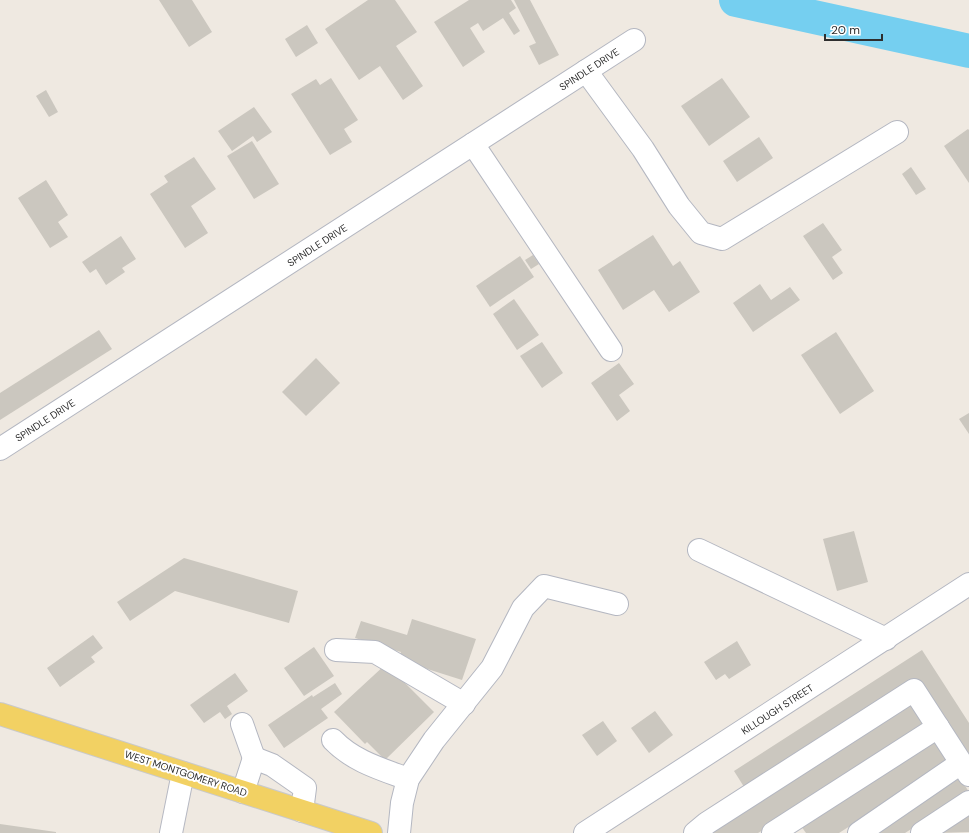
<svg xmlns="http://www.w3.org/2000/svg" width="969" height="833" font-family="'DM Sans',sans-serif">
	<style>
		.lines { fill: none; stroke-linecap: round; stroke-linejoin: round }
		.river { stroke: #75cff0; stroke-width: 34 }
		.building { fill: #cbc7bf }
		.minor-casing { stroke: #b4b7c1; stroke-width: 24 }
		.major-casing { stroke: #c9c9c9; stroke-width: 24 }
		.minor { stroke: #fff; stroke-width: 22 }
		.major { stroke: #f2d163; stroke-width: 22 }
		.labels { text-anchor: middle; stroke-width: 4; stroke-linejoin: round; paint-order: stroke }
		.street-label { font-size: 10px; fill: #2e2e2e; stroke: #fff }
	</style>
	<rect width="100%" height="100%" fill="#efe9e1"/>
	<g class="lines">
		<polyline class="river" points="736,0 969,51"/>
	</g>
	<g class="building">
		<polygon points="159,0 192,0 212,32 189,47"/>
		<polygon points="368,0 395,0 417,32 396,46 423,86 403,100 380,66 359,80 325,29"/>
		<polygon points="469,0 511,0 516,8 509,13 520,31 514,35 503,18 483,31 478,23 470,28 485,52 463,67 434,22"/>
		<polygon points="514,0 530,0 559,55 539,65 529,46 536,43"/>
		<polygon points="307,25 318,43 296,57 285,39"/>
		<polygon points="331,78 358,120 344,129 352,142 330,155 291,94 316,79 320,85"/>
		<polygon points="722,78 750,117 709,146 681,106"/>
		<polygon points="46,90 58,112 49,117 36,96"/>
		<polygon points="254,107 272,132 257,142 253,136 232,151 218,131"/>
		<polygon points="968,129 969,130 969,183 944,146"/>
		<polygon points="759,137 773,158 737,182 723,161"/>
		<polygon points="252,141 279,184 254,199 227,156"/>
		<polygon points="194,157 216,189 191,206 208,233 185,248 150,194 168,182 164,176"/>
		<polygon points="911,167 926,189 916,195 902,174"/>
		<polygon points="46,180 68,215 58,222 68,237 50,248 18,198"/>
		<polygon points="823,223 842,250 832,257 843,273 833,280 803,236"/>
		<polygon points="653,235 673,266 680,261 700,292 669,312 654,290 623,310 598,270"/>
		<polygon points="121,236 136,259 122,268 125,272 106,285 96,269 90,273 82,262"/>
		<polygon points="533,255 539,264 531,269 525,260"/>
		<polygon points="520,256 534,277 490,307 476,286"/>
		<polygon points="760,284 771,300 790,287 800,300 753,332 733,303"/>
		<polygon points="514,299 539,335 517,350 493,314"/>
		<polygon points="99,330 112,349 0,420 0,393"/>
		<polygon points="836,332 874,391 840,414 801,355"/>
		<polygon points="542,342 563,373 542,388 520,356"/>
		<polygon points="316,358 340,383 306,416 282,392"/>
		<polygon points="619,363 634,384 619,395 630,411 617,421 591,383"/>
		<polygon points="969,413 969,434 959,419"/>
		<polygon points="854,531 868,582 837,591 823,539"/>
		<polygon points="184,558 298,591 289,623 175,591 130,621 117,602"/>
		<polygon points="412,619 476,639 462,680 399,660 401,652 355,638 361,621 407,635"/>
		<polygon points="93,635 103,648 91,657 95,662 60,687 47,668"/>
		<polygon points="737,641 751,665 729,679 725,674 716,680 704,662"/>
		<polygon points="314,647 334,676 304,696 284,668"/>
		<polygon points="922,650 969,723 969,759 918,680 746,790 734,771"/>
		<polygon points="386,664 434,712 385,760 367,742 365,744 334,712"/>
		<polygon points="235,673 248,691 227,706 232,714 225,719 220,712 204,723 190,705"/>
		<polygon points="335,683 342,694 321,709 328,718 284,748 268,725 312,695 313,697"/>
		<polygon points="911,704 925,726 758,833 714,833 712,831"/>
		<polygon points="655,711 673,735 649,753 631,728"/>
		<polygon points="603,721 617,741 597,756 582,735"/>
		<polygon points="936,740 950,762 839,833 806,833 801,826"/>
		<polygon points="960,778 969,792 905,833 875,833"/>
		<polygon points="969,813 969,832 938,833"/>
		<polygon points="0,824 56,832 56,833 0,833"/>
	</g>
	<g class="lines">
		<g class="minor-casing">
			<g id="minor">
				<polyline points="586,71 643,149 679,206 701,233 722,239 897,132"/>
				<polyline points="473,144 611,350"/>
				<polyline points="0,449 634,40"/>
				<polyline points="699,550 886,639"/>
				<polyline points="336,650 375,652 464,704"/>
				<polyline points="242,724 254,758"/>
				<path d="M 333,740 C 353,761 381,769 408,779"/>
				<polyline points="243,792 254,758 272,765 305,788 302,811"/>
				<polyline points="171,833 183,773"/>
				<polyline points="399,833 402,803 408,779 434,740 492,668 523,608 544,586 617,604"/>
				<polyline points="585,833 969,584"/>
				<polyline points="695,833 707,823 914,690 969,775"/>
				<polyline points="773,833 938,727"/>
				<polyline points="859,833 961,763"/>
				<polyline points="922,833 969,802"/>
			</g>
		</g>
		<g class="major-casing">
			<polyline id="major" points="0,714 371,833"/>
		</g>
		<use href="#minor" class="minor"/>
		<use href="#major" class="major"/>
	</g>
	<g class="labels">
		<g class="street-label">
			<text transform="translate(589 69) rotate(-33)" y="4">SPINDLE DRIVE</text>
			<text transform="translate(317 245) rotate(-33)" y="4">SPINDLE DRIVE</text>
			<text transform="translate(45 420) rotate(-33)" y="4">SPINDLE DRIVE</text>
			<text transform="translate(777 709) rotate(-33)" y="4">KILLOUGH STREET</text>
			<text transform="translate(186 773) rotate(18)" y="4">WEST MONTGOMERY ROAD</text>
		</g>
	</g>
	<path d="M825 34v6h57v-6" fill="none" stroke="#2e2e2e" stroke-width="2"/>
	<text x="831" y="34" font-size="12" fill="#2e2e2e" stroke="#ffffff" stroke-width="3" paint-order="stroke">20 m</text>
</svg>
